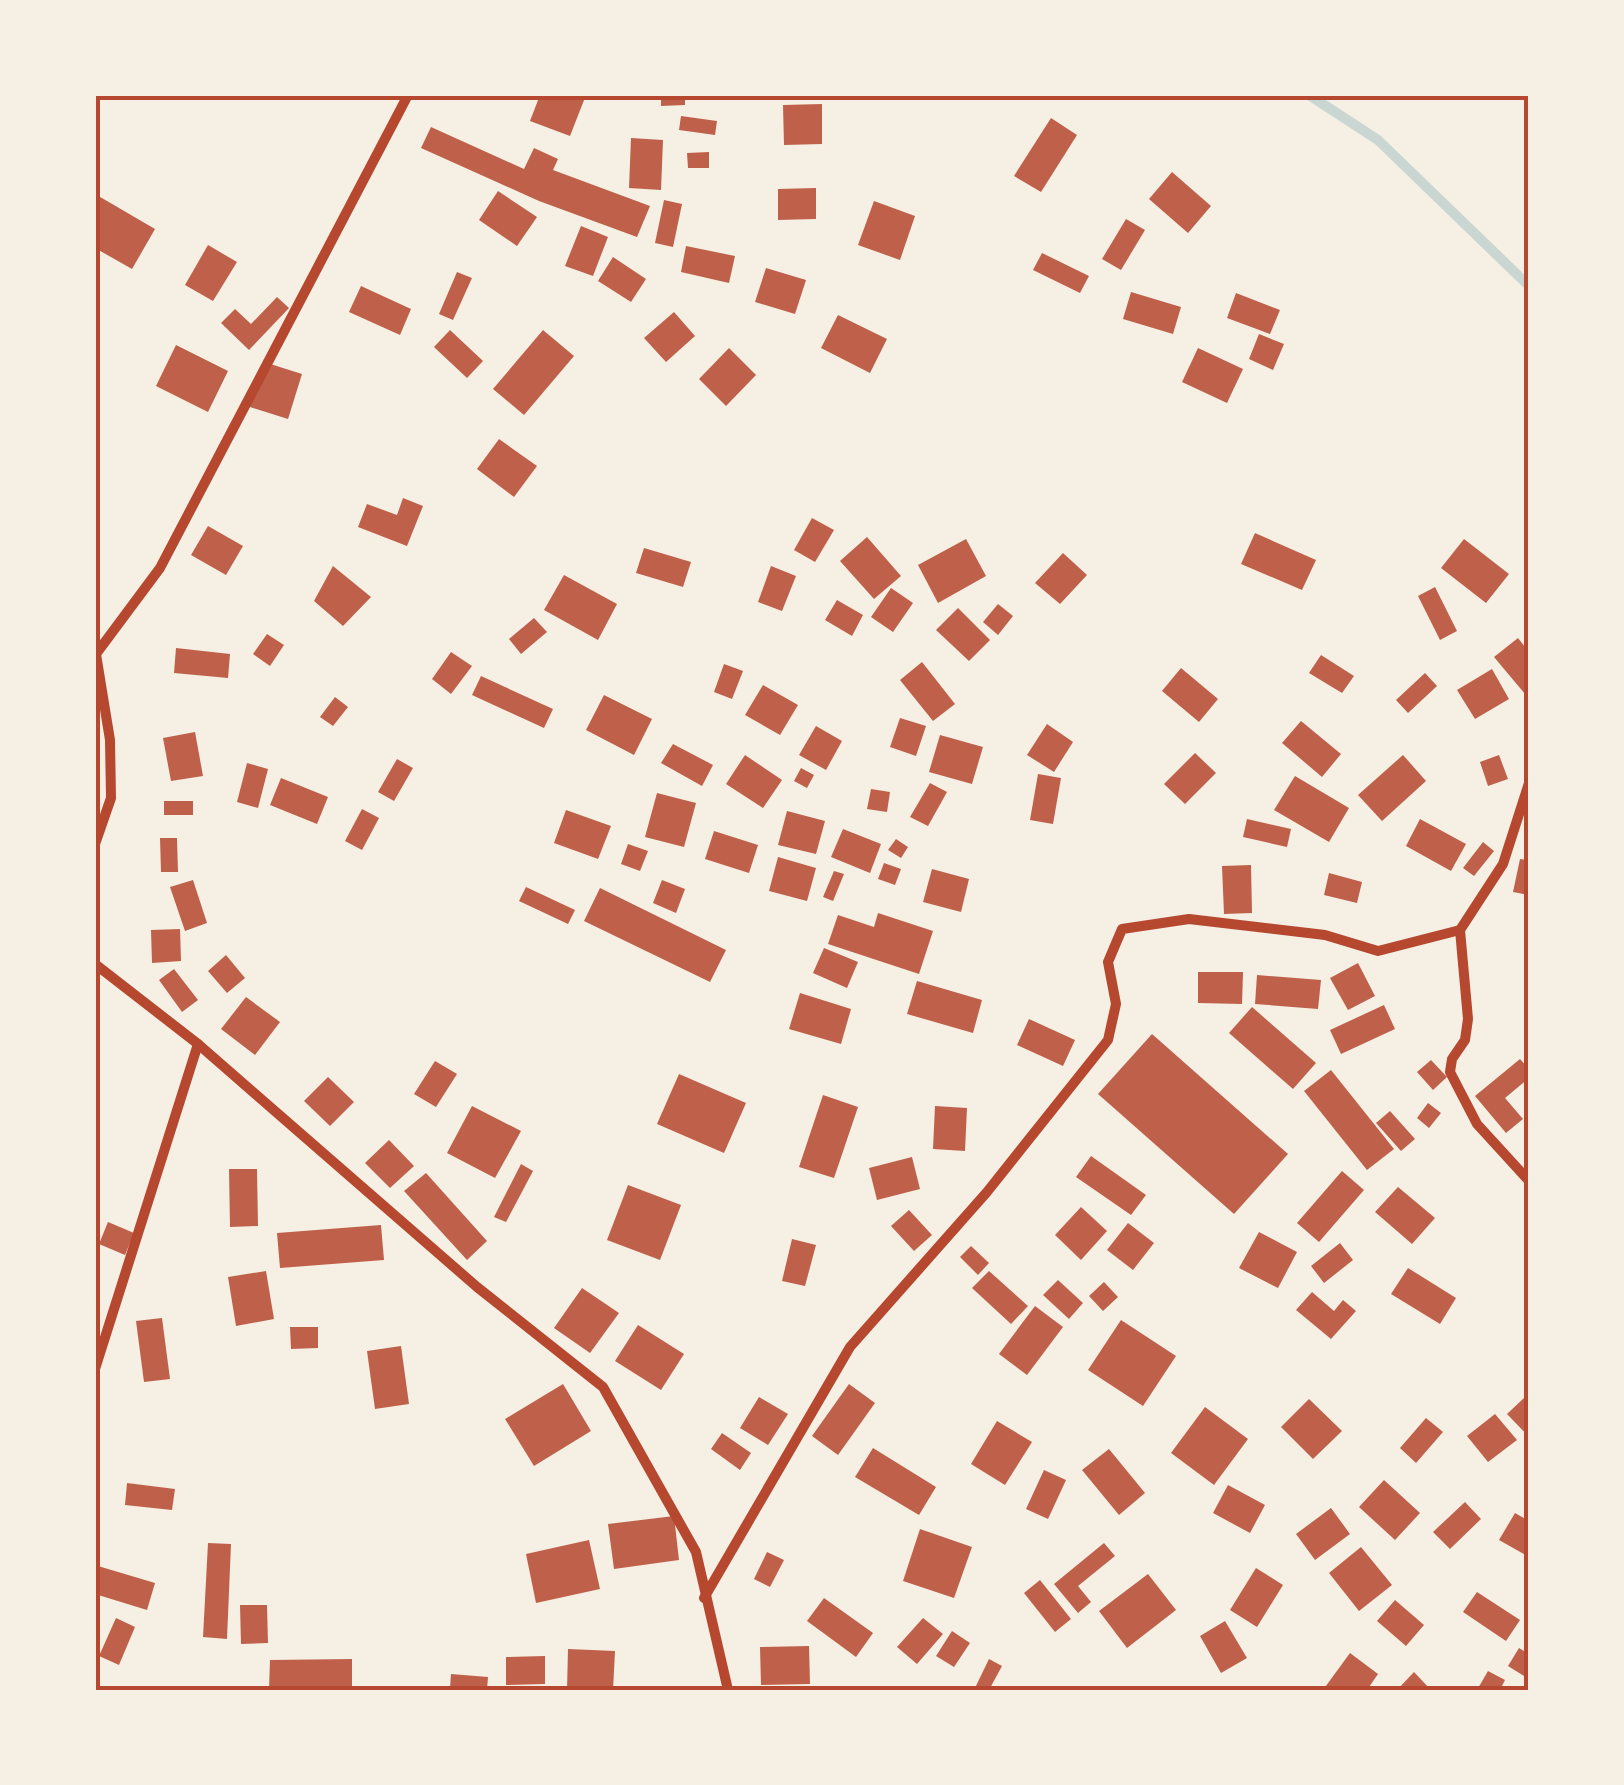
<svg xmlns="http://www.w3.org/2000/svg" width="1624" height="1785" font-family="Jost,sans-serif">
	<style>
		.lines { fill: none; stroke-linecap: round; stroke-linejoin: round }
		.stream { stroke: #c9d6d2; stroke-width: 10 }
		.building { fill: #bf614a }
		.minor { stroke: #b5482f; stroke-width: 10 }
		.neatline { fill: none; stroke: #b5482f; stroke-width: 4 }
	</style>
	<rect width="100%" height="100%" fill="#f6efe4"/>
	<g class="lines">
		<polyline class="stream" points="1309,95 1378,140 1529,286"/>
	</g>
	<g class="building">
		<polygon points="540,95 586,95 570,136 530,121"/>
		<polygon points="661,95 685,95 685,105 661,106"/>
		<polygon points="822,104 822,144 784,145 783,105"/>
		<polygon points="681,116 717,121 715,135 679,130"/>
		<polygon points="1051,118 1077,135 1041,192 1014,176"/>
		<polygon points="431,127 524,169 534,148 558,159 553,170 650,206 637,237 539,201 421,148"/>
		<polygon points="631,138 663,140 661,190 629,188"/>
		<polygon points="709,152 709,168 688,168 687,153"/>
		<polygon points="1172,172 1211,206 1188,233 1149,199"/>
		<polygon points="816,188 816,219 778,220 778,189"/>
		<polygon points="498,191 537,217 517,246 479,220"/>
		<polygon points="95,194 155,229 132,269 95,248"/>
		<polygon points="664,200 682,204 673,247 655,243"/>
		<polygon points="874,201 915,216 900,260 858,245"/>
		<polygon points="1126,219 1145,230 1121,270 1102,259"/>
		<polygon points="581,226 608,237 593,276 565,266"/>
		<polygon points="208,245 237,262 213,301 185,285"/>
		<polygon points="686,246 735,256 729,283 681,272"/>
		<polygon points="1042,253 1089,276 1080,293 1033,270"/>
		<polygon points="613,257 646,279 631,302 598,281"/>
		<polygon points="766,268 806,280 795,314 755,302"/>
		<polygon points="457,272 472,278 453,320 439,314"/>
		<polygon points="361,286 411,309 400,335 349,312"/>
		<polygon points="1131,292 1181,307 1173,334 1123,319"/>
		<polygon points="1236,293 1280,310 1270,334 1227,318"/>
		<polygon points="277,297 289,308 249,350 221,323 235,309 251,324"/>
		<polygon points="674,312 695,336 666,362 644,338"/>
		<polygon points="838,315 887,339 870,373 821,348"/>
		<polygon points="450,330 483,361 467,378 434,347"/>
		<polygon points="543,330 574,356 524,415 493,389"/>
		<polygon points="1259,334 1284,344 1273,370 1249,359"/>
		<polygon points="176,345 228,371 208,412 156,386"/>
		<polygon points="729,348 756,375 726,406 699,379"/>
		<polygon points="1198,348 1243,369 1227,403 1182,382"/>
		<polygon points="264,362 302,374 288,419 250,407"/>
		<polygon points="499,439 537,466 514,497 477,469"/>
		<polygon points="403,498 423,506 407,546 358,527 367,504 397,515"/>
		<polygon points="812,518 834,530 815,562 794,550"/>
		<polygon points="208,526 243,546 226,575 191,555"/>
		<polygon points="1255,533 1316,560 1302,590 1241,564"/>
		<polygon points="867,537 901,576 874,599 840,561"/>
		<polygon points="966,539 986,576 938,603 918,565"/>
		<polygon points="1464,539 1509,574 1486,603 1441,568"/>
		<polygon points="644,548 691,562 683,587 636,573"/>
		<polygon points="1063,553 1087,575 1060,604 1035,583"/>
		<polygon points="333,566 371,597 343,626 314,601"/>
		<polygon points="771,566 796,576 782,611 758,602"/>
		<polygon points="564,575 617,604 598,640 544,610"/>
		<polygon points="1435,587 1457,631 1440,640 1418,596"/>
		<polygon points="891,588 913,603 893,632 871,617"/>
		<polygon points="837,600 863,615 852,636 825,620"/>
		<polygon points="998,604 1013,616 998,635 983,622"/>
		<polygon points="958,608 990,640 969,661 936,630"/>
		<polygon points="534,618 547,632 521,654 509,639"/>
		<polygon points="267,634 284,645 270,666 253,654"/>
		<polygon points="1518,638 1529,652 1529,691 1525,694 1494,657"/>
		<polygon points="176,648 230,654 228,678 174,673"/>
		<polygon points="451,652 472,666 451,694 432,679"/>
		<polygon points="1321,655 1354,676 1342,693 1309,673"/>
		<polygon points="922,662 955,704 933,721 900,680"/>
		<polygon points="724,664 743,671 732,699 714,692"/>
		<polygon points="1181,668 1218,699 1199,722 1162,691"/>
		<polygon points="1492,669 1509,699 1475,719 1457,690"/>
		<polygon points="1425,673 1437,686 1408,713 1396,700"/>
		<polygon points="481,676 553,709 544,728 472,695"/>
		<polygon points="763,685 798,705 780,735 745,715"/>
		<polygon points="604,695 652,719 634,755 586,730"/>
		<polygon points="335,697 348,707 333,726 320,717"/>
		<polygon points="900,718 926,726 916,756 890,747"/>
		<polygon points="1301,721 1341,754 1322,777 1282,743"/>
		<polygon points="1047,724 1073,742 1054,772 1027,755"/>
		<polygon points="816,726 842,741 826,770 799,755"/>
		<polygon points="195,732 203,776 171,781 163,738"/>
		<polygon points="940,735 983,747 972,784 929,772"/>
		<polygon points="673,744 713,765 702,786 661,763"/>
		<polygon points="1195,753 1216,773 1185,804 1164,784"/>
		<polygon points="745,755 782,780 763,808 726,784"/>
		<polygon points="1403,755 1426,781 1382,821 1358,795"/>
		<polygon points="1499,755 1508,779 1488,786 1480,762"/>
		<polygon points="397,759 413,768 394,801 378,792"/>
		<polygon points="247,763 268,769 258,808 237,802"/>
		<polygon points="801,768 814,775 807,788 794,781"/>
		<polygon points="1038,774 1061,778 1053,824 1030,820"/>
		<polygon points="1295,776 1349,808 1329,842 1274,810"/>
		<polygon points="281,778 328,797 317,824 270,805"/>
		<polygon points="930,783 947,792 928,826 910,817"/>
		<polygon points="871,789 890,792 887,812 867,809"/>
		<polygon points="657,793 696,803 684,847 645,837"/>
		<rect x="164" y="801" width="29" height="14"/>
		<polygon points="362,809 379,818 362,850 345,841"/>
		<polygon points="566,810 611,826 598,859 554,843"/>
		<polygon points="787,811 825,821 816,854 778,845"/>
		<polygon points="1247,819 1291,829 1287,847 1243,837"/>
		<polygon points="1420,819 1466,844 1451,871 1406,846"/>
		<polygon points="843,829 881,844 870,873 831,857"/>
		<polygon points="714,831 758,845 749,873 705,859"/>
		<polygon points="160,838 177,838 178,872 161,872"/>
		<polygon points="896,839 908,847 901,858 888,850"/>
		<polygon points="1483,842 1494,851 1474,876 1463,868"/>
		<polygon points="628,844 648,851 640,871 621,864"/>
		<polygon points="778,857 816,868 807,901 769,891"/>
		<polygon points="1520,859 1529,860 1529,895 1513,892"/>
		<polygon points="884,863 901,869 895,885 878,879"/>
		<polygon points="1251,865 1252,913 1224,914 1222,866"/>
		<polygon points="932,869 969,879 961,912 923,902"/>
		<polygon points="834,871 844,874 833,901 823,897"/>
		<polygon points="1329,873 1362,882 1357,903 1324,895"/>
		<polygon points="193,880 207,923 185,931 170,887"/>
		<polygon points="662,880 685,889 676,913 653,903"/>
		<polygon points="526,887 575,910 568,924 519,901"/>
		<polygon points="600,888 726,950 710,982 584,921"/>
		<polygon points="878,913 933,931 919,974 828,944 838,915 874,927"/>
		<polygon points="180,929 181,961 152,963 151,930"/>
		<polygon points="824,948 858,962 847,988 813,973"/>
		<polygon points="226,955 245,978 227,993 208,971"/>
		<polygon points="1358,963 1375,996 1348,1010 1330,978"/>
		<polygon points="174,969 198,1000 182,1012 159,980"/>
		<polygon points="1198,972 1243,972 1242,1004 1198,1003"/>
		<polygon points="1257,975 1321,980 1318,1009 1255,1004"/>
		<polygon points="917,981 982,1000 973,1033 907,1014"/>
		<polygon points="800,993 851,1009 841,1044 789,1029"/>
		<polygon points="246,997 280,1022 255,1055 221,1029"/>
		<polygon points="1384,1005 1395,1029 1341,1054 1330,1030"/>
		<polygon points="1252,1007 1316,1063 1293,1089 1229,1033"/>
		<polygon points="1029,1019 1075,1040 1063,1066 1017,1045"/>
		<polygon points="1152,1034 1288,1154 1234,1214 1098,1094"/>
		<polygon points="1520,1059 1529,1069 1529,1078 1505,1098 1523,1119 1506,1133 1475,1096"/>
		<polygon points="1431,1060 1447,1077 1433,1090 1417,1072"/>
		<polygon points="435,1061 457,1074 436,1107 414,1094"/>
		<polygon points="1331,1070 1394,1149 1367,1170 1304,1091"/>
		<polygon points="679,1074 746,1103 724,1153 657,1124"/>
		<polygon points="328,1077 354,1102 330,1126 304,1101"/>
		<polygon points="823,1095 858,1107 834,1178 799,1167"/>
		<polygon points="1428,1103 1441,1113 1429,1128 1417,1118"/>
		<polygon points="472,1106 521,1131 495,1178 447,1153"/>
		<polygon points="935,1106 967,1108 965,1151 933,1149"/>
		<polygon points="1390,1111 1415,1139 1401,1151 1376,1123"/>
		<polygon points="389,1140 414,1166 390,1188 365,1163"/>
		<polygon points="1091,1156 1146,1195 1131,1215 1076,1177"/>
		<polygon points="912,1157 920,1189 877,1200 869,1168"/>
		<polygon points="521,1164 533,1171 506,1222 494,1217"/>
		<polygon points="229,1169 257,1169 258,1226 230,1227"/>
		<polygon points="1342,1171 1364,1190 1319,1242 1297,1223"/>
		<polygon points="426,1173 487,1241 467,1260 404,1191"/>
		<polygon points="628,1185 681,1205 660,1260 607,1240"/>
		<polygon points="1398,1187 1435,1218 1412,1244 1375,1212"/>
		<polygon points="1081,1207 1107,1231 1081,1260 1055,1235"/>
		<polygon points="909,1210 932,1235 914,1251 891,1226"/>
		<polygon points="108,1222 134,1233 125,1255 99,1244"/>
		<polygon points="1128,1223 1154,1243 1133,1270 1107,1250"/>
		<polygon points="381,1225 384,1260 280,1268 277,1233"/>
		<polygon points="1259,1232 1297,1252 1278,1288 1239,1268"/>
		<polygon points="792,1239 816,1245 805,1286 782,1281"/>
		<polygon points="1340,1243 1353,1260 1324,1283 1311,1266"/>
		<polygon points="971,1246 989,1263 978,1275 960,1257"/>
		<polygon points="1408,1268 1456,1298 1440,1324 1391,1294"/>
		<polygon points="266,1271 274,1319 236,1326 228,1277"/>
		<polygon points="989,1271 1028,1306 1011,1324 972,1288"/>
		<polygon points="1058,1280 1083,1303 1069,1319 1043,1295"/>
		<polygon points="1104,1282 1118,1297 1103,1311 1089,1296"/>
		<polygon points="582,1288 619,1313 590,1353 554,1328"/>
		<polygon points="1312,1292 1334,1311 1343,1300 1356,1311 1331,1339 1296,1310"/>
		<polygon points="1035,1306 1063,1327 1027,1375 999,1354"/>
		<polygon points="162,1318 170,1379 144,1382 136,1321"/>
		<polygon points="1121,1320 1176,1356 1143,1406 1088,1370"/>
		<polygon points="638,1325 684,1354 661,1390 615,1361"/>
		<polygon points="290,1327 318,1327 318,1348 291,1349"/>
		<polygon points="401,1346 409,1404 375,1409 367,1351"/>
		<polygon points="563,1384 591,1431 534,1466 505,1419"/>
		<polygon points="849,1384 875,1403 838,1455 812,1436"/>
		<polygon points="759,1397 788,1414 768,1445 740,1428"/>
		<polygon points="1524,1398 1529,1403 1529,1437 1507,1414"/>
		<polygon points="1309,1399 1342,1431 1313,1459 1281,1427"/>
		<polygon points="1205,1407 1248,1439 1214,1485 1171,1453"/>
		<polygon points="1495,1414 1517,1440 1488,1462 1467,1436"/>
		<polygon points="1426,1418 1443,1432 1416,1463 1400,1448"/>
		<polygon points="997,1421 1032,1442 1005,1485 971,1464"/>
		<polygon points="722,1433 751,1453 740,1470 711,1449"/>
		<polygon points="873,1448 936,1487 919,1515 855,1477"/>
		<polygon points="1109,1449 1145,1493 1119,1515 1082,1470"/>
		<polygon points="1044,1470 1066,1480 1048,1519 1026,1509"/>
		<polygon points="1384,1480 1420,1513 1395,1540 1359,1507"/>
		<polygon points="127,1483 175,1489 172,1510 125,1505"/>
		<polygon points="1228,1485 1265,1505 1250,1533 1213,1513"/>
		<polygon points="1465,1502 1481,1519 1450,1549 1433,1532"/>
		<polygon points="1331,1508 1350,1534 1315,1560 1296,1534"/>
		<polygon points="1515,1513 1529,1521 1529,1557 1499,1540"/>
		<polygon points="674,1516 679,1560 614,1569 608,1524"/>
		<polygon points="920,1529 972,1547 954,1598 903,1581"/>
		<polygon points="589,1540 600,1589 536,1603 526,1554"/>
		<polygon points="208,1543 231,1544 227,1639 203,1637"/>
		<polygon points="1104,1543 1115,1556 1078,1586 1091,1602 1078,1613 1054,1584"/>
		<polygon points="1361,1547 1392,1585 1359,1611 1329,1573"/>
		<polygon points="767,1552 784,1560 770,1587 754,1579"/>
		<polygon points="98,1566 155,1583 147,1610 95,1594"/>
		<polygon points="1256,1568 1283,1585 1257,1627 1230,1610"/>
		<polygon points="1148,1574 1176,1610 1127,1648 1099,1611"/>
		<polygon points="1040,1580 1071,1619 1055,1632 1024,1593"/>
		<polygon points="1477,1592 1520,1620 1506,1641 1463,1612"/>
		<polygon points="824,1598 873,1633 856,1657 807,1621"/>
		<polygon points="1395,1600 1424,1625 1406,1646 1377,1621"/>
		<polygon points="240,1605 267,1605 268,1643 241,1644"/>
		<polygon points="116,1618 135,1627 119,1665 99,1656"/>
		<polygon points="923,1618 943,1634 917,1664 897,1647"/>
		<polygon points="1225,1621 1247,1658 1221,1673 1200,1636"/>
		<polygon points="952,1631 970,1643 954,1667 936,1656"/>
		<polygon points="809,1646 810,1684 761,1685 760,1647"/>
		<polygon points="1519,1648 1529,1654 1529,1679 1508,1666"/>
		<polygon points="568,1649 615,1651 613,1690 567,1690"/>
		<polygon points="1350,1653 1378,1674 1367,1690 1323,1690"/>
		<polygon points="545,1656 545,1684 506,1685 506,1657"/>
		<polygon points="352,1659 352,1690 269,1690 270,1660"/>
		<polygon points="989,1659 1002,1666 989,1690 974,1690"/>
		<polygon points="1488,1671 1505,1680 1500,1690 1477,1690"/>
		<polygon points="1414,1672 1431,1690 1397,1690"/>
		<polygon points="451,1674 488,1677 487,1690 450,1688"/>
	</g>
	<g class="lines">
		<g class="minor">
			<polyline points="96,654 160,568 408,95"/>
			<polyline points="1529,783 1503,864 1460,930 1468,1019 1465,1040 1452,1059 1450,1072 1477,1124 1529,1181"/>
			<polyline points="95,844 111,798 110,740 95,648"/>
			<polyline points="95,964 198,1044 477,1287 603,1387 696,1552 728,1690"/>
			<polyline points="95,1369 198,1044"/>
			<polyline points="704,1598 850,1347 987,1192 1108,1040 1116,1004 1108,962 1122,929 1189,919 1325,935 1378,951 1460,930"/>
		</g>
	</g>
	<rect width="1624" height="1785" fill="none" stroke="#f6efe4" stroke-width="195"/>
	<rect x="98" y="98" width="1428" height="1590" class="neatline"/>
</svg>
